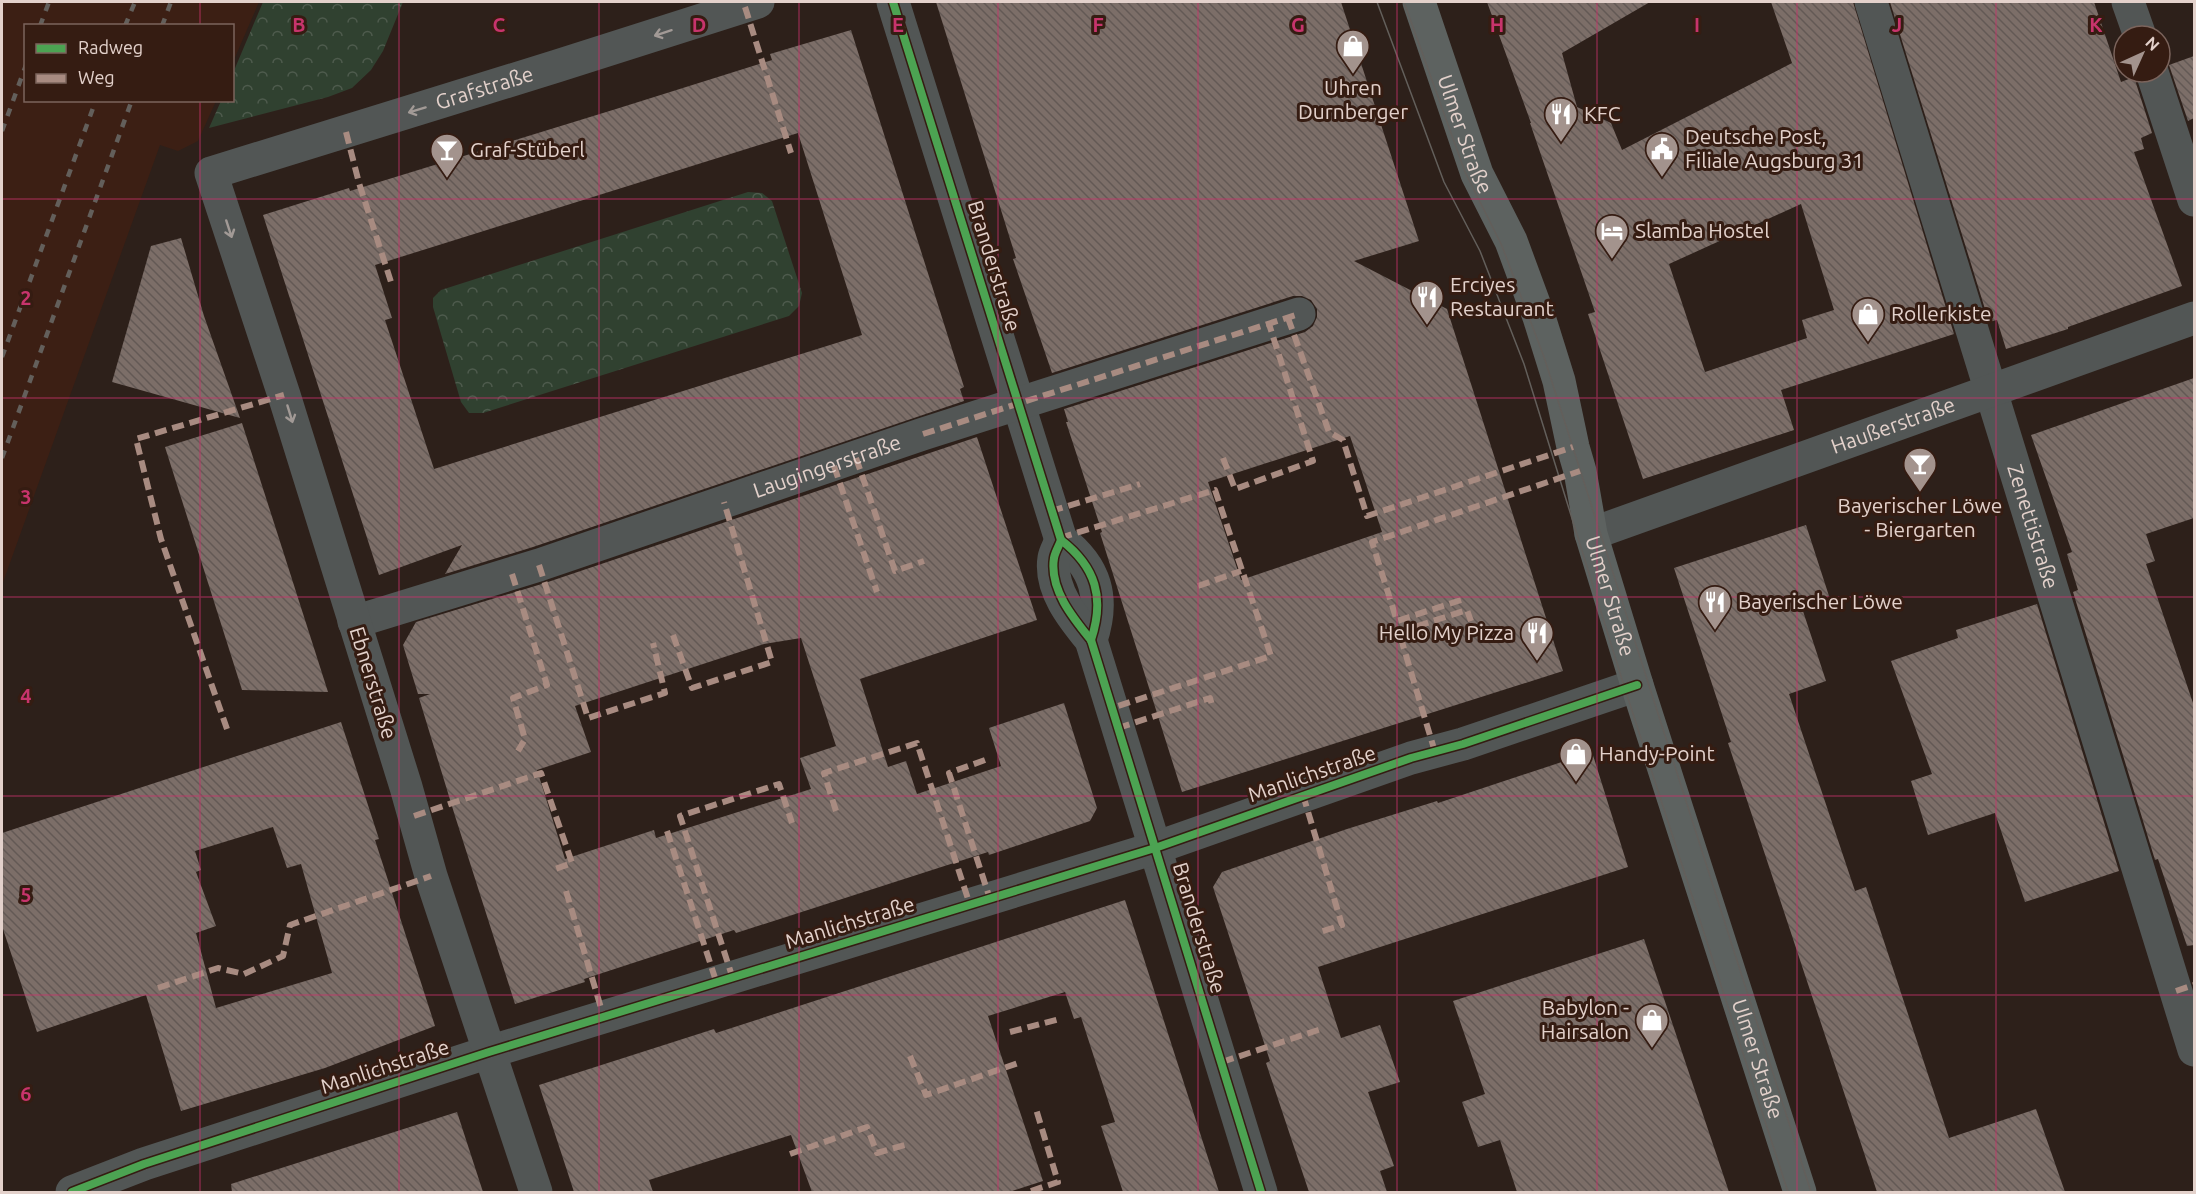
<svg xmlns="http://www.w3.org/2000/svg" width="2196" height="1194" font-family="Ubuntu,sans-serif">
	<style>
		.built { fill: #3c1f14 }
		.park { fill: url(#park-crowns) }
		.building { fill: url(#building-back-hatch); fill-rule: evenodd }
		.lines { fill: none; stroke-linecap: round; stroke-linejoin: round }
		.street { stroke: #525655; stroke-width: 33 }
		.secondary { stroke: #5d6260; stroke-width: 33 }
		.tram { stroke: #635f5b; stroke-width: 1.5 }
		.rail { stroke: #635f5b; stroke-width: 4.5; stroke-dasharray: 8 8; stroke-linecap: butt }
		.quiet { stroke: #a88b81; stroke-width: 6; stroke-dasharray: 12 6; stroke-linecap: butt }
		.cycleway-casing { stroke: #351c12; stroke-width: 11 }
		.cycleway { stroke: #4ca352; stroke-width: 8 }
		.oneway { stroke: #a29a96 }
		.grid { fill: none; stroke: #c7346c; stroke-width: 1.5; stroke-opacity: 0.55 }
		.labels { text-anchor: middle; stroke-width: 6; stroke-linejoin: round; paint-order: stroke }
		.poi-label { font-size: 21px; fill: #e3d1cb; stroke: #351c12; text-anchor: start }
		.street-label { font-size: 21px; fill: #e3d1cb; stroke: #351c12 }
		.grid-label { font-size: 20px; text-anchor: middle; font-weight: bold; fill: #c7346c; stroke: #351c12; stroke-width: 6; stroke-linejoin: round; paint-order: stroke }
	</style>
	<defs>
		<pattern id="park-crowns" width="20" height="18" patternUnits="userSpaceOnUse" patternTransform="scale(1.5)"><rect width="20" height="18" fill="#304130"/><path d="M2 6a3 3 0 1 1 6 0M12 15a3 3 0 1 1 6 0" fill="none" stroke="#4e5b4d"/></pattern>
		<pattern id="building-back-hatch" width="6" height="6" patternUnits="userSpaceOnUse" patternTransform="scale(1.5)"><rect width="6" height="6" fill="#7c6e68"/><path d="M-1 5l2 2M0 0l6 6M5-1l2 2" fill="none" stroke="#635955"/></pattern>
	</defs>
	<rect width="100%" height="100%" fill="#2d201a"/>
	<polygon class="built" points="2,2 259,2 233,62 232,26 26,26 26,100 216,101 198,141 178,151 160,145 2,585"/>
	<g class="park">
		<polygon points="263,2 403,2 383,51 371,70 352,88 328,97 209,128 221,101 232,100 233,73"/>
		<polygon points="748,192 762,193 772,201 802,293 799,306 789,316 483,413 469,413 461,402 433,307 433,298 441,290"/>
	</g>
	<g class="building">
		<path d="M 936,2 L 1341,2 L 1419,241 L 1354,261 L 1447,309 L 1563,671 L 1182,792 L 1100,533 L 1102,532 L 1066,422 L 1068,422 L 1064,409 L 1305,332 L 1313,326 L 1317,317 L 1317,309 L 1311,300 L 1302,296 L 1293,296 L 1052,373 L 1013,259 L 1016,258 ZM 1350,436 L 1382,532 L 1241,580 L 1208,482 Z"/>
		<path d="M 1487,2 L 1650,2 L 1562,53 L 1577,107 L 1611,123 L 1622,150 L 1792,63 L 1771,2 L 1853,2 L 1954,334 L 1781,390 L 1794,430 L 1643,479 L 1588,314 L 1595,312 L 1530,123 L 1531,123 ZM 1801,204 L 1834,310 L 1802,320 L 1807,338 L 1705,372 L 1669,264 Z"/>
		<polygon points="1890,2 2094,2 2121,82 2134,77 2152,133 2141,138 2144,149 2134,152 2182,286 2068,327 2068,329 2006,349 1997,320 1989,322"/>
		<path d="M 851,30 L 964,387 L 960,389 L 964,401 L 533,547 L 445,574 L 462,545 L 379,575 L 263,215 L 349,188 L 350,191 L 616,109 L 772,60 L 770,54 ZM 798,133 L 862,335 L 434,469 L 385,320 L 392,318 L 375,265 Z"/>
		<polygon points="2194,56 2194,118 2188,121 2169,65"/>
		<polygon points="181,238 204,316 240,418 112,382 151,246"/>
		<polygon points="2194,378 2194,518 2146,534 2155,561 2146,564 2194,706 2194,945 2187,946 2158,859 2155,860 2073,592 2078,590 2067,554 2072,552 2031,435"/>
		<polygon points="242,423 283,551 328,692 242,690 165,447"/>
		<path d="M 977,437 L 1037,620 L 860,679 L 888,767 L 906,761 L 917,794 L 1001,766 L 989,728 L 1064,703 L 1097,808 L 1090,821 L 989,855 L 988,852 L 736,933 L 734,930 L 584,979 L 585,982 L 515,1004 L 455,816 L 419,698 L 430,694 L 418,694 L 403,645 L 416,622 L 545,583 ZM 801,638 L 836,746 L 800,758 L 811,789 L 656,838 L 654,830 L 565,859 L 537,770 L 591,752 L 575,706 L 764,644 Z"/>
		<polygon points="1806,525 1829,596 1801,605 1826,681 1789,694 1855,891 1866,887 1949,1138 2036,1109 2065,1192 1877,1192 1728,743 1731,742 1674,568"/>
		<polygon points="2037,604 2119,871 2025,902 1995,813 1928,835 1911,781 1932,774 1891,661 1958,638 1956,630"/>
		<path d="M 341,722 L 379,839 L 375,840 L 435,1026 L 325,1068 L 181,1111 L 146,995 L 37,1032 L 2,926 L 2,833 ZM 273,827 L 287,868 L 301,864 L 332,973 L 216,1008 L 196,933 L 216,926 L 196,872 L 201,870 L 195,851 Z"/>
		<polygon points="1592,752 1628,867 1318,967 1341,1038 1380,1025 1400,1082 1368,1092 1394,1166 1380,1171 1387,1192 1309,1192 1266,1063 1270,1061 1213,887 1222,872 1347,829 1437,801 1438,803"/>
		<polygon points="1125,900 1219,1192 1123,1192 1101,1126 1115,1122 1081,1017 1074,1019 1065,992 988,1016 1043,1181 1009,1192 812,1192 791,1135 649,1180 653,1192 574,1192 539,1085 714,1029 716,1033"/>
		<polygon points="1644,939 1729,1192 1517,1192 1500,1140 1478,1147 1462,1102 1485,1094 1453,1001"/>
		<polygon points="457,1112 483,1192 232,1192 231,1184"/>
	</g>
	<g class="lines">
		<g class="street">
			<path d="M 893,2 L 1061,540 C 1096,567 1105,598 1091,640"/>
			<path id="s1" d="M 1871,2 L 2194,1050"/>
			<polyline points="2128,2 2140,36"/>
			<polyline points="2152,72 2194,200"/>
			<path id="s2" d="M 1591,534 L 2194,318"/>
			<path d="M 1061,540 C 1059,546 1055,552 1054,558 C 1049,589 1073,618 1091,640 L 1261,1192"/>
			<path id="s3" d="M 354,622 L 539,565 L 923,434 L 1299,314"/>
			<polyline points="72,1192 144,1164 489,1052 1155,848 1411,758 1463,744 1637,685"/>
			<path id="s4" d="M 536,1192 L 431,876 L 406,787 L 284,395 L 211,173 L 557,66 L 758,2"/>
		</g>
		<path class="secondary" id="s5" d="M 1419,2 L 1477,174 L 1511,241 L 1539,317 L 1559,381 L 1573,447 L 1580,471 L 1591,534 L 1637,685 L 1800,1192"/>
		<g class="tram">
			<polyline points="1377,2 1444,182 1480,251 1524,364 1625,689 1788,1192"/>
			<polyline points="1404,2 1465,172 1502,246 1544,357 1811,1192"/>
		</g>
		<g class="rail">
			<polyline points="40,26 49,2"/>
			<polyline points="125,26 135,2"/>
			<polyline points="162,26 171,2"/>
			<polyline points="2,131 26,65"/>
			<polyline points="2,357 96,100"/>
			<polyline points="2,458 132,100"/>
		</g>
		<g class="quiet">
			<polyline points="745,7 791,153"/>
			<polyline points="346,132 359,183 392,285"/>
			<polyline points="1288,318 1329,432 1343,440 1367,516 1573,447"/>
			<polyline points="923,434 1299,314"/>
			<polyline points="856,458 895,571 924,561"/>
			<polyline points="1223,458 1235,489 1313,461 1269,324"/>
			<polyline points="834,466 877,592"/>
			<polyline points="1051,511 1140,484"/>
			<polyline points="1060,538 1215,490 1271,656 1112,708"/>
			<polyline points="539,565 588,718 665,693 653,643"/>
			<polyline points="512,574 547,685 513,698 525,739 518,751"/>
			<polyline points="1198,586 1241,571"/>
			<polyline points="1461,600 1397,621 1372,542 1580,471"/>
			<polyline points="673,635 692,688 772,662 724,502"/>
			<polyline points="1118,728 1210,698 1213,708"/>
			<polyline points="227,729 161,539 136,439 284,395"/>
			<polyline points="1435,752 1399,632 1467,610 1471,621"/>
			<polyline points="985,760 949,773 990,899"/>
			<polyline points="1303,795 1342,925 1320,932"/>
			<polyline points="836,811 824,773 917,743 970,905"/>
			<polyline points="414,816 541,773 572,863 555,869"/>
			<polyline points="667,831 717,984"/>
			<polyline points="566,891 604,1018"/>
			<polyline points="733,979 680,816 779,784 792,823"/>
			<polyline points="158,988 218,968 244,974 283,956 290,925 431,876"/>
			<polyline points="2176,991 2194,985"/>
			<polyline points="1010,1032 1060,1019"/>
			<polyline points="910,1056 926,1095 1021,1062"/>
			<polyline points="1222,1062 1321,1029"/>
			<polyline points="790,1154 867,1127 877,1153 908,1144"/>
			<polyline points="1031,1191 1058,1182 1036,1109"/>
		</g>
		<g class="cycleway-casing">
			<g id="cycleway">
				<path d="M 893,2 L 1061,540 C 1096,567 1105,598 1091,640"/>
				<path d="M 1061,540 C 1059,546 1055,552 1054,558 C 1049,589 1073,618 1091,640 L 1261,1192"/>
				<polyline points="72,1192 144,1164 489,1052 1155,848 1411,758 1463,744 1637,685"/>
			</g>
		</g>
		<use href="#cycleway" class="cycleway"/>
	</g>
	<defs><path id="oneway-shaft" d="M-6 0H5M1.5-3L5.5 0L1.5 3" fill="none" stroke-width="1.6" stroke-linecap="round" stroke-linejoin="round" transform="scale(1.5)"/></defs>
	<g class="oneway">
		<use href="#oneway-shaft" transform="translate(663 33) rotate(162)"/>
		<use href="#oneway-shaft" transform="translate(417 110) rotate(163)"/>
		<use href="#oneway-shaft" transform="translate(229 229) rotate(72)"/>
		<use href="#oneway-shaft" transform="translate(290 414) rotate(73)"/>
	</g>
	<path class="grid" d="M 200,2 L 200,26M 399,2 L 399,1192M 599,2 L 599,1192M 799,2 L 799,1192M 998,2 L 998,1192M 1198,2 L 1198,1192M 1397,2 L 1397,1192M 1597,2 L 1597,1192M 1797,2 L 1797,1192M 1996,2 L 1996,1192M 200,100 L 200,1192M 2,199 L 2194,199M 2,398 L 2194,398M 2,597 L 2194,597M 2,796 L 2194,796M 2,995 L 2194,995"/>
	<defs>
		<g id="shop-pin" transform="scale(1.725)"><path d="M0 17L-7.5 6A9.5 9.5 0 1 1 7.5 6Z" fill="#a3938d" stroke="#351c12"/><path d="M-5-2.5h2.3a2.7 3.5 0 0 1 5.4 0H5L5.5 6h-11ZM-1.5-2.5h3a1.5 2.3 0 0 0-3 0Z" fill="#fff"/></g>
		<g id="restaurant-pin" transform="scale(1.725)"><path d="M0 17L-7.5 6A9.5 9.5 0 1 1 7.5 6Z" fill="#a3938d" stroke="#351c12"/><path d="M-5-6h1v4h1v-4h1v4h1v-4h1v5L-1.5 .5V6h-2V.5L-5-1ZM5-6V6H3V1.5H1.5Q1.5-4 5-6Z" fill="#fff"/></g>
		<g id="civic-pin" transform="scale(1.725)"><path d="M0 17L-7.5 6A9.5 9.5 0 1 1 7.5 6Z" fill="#a3938d" stroke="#351c12"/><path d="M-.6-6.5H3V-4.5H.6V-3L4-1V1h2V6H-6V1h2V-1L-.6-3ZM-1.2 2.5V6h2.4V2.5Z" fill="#fff"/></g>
		<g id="bar-pin" transform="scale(1.725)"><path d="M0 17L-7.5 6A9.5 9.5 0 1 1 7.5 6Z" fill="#a3938d" stroke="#351c12"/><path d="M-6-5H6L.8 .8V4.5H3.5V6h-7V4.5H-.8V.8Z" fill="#fff"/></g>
		<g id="hotel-pin" transform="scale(1.725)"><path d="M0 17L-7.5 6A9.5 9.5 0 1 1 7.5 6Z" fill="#a3938d" stroke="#351c12"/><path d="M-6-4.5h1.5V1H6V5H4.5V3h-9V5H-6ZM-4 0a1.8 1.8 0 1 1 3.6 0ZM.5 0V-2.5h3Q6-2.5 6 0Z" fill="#fff"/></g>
	</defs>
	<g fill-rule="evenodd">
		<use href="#shop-pin" x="1353" y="46"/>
		<use href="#restaurant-pin" x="1561" y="114"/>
		<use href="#civic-pin" x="1662" y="149"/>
		<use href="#bar-pin" x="447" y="150"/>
		<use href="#hotel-pin" x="1612" y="231"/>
		<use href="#restaurant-pin" x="1427" y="297"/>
		<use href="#shop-pin" x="1868" y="314"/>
		<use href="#bar-pin" x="1920" y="464"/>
		<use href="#restaurant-pin" x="1715" y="602"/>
		<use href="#restaurant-pin" x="1537" y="633"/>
		<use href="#shop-pin" x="1576" y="754"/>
		<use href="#shop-pin" x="1652" y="1020"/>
	</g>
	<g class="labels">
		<g class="poi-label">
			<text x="1353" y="95" text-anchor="middle">Uhren<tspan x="1353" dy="24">Durnberger</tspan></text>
			<text x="1584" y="121">KFC</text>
			<text x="1685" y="144">Deutsche Post,<tspan x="1685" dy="24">Filiale Augsburg 31</tspan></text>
			<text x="470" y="157">Graf-Stüberl</text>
			<text x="1635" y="238">Slamba Hostel</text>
			<text x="1450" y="292">Erciyes<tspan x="1450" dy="24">Restaurant</tspan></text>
			<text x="1891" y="321">Rollerkiste</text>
			<text x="1920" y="513" text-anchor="middle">Bayerischer Löwe<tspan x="1920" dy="24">- Biergarten</tspan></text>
			<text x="1738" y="609">Bayerischer Löwe</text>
			<text x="1514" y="640" text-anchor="end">Hello My Pizza</text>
			<text x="1599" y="761">Handy-Point</text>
			<text x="1629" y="1015" text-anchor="end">Babylon -<tspan x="1629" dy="24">Hairsalon</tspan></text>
		</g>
		<g class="street-label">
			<text dy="7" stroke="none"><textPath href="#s4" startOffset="1356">Grafstraße</textPath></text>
			<text dy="7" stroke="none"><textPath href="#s5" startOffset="140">Ulmer Straße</textPath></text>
			<text transform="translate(994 266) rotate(73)" y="7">Branderstraße</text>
			<text dy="7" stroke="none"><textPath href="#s2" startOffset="321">Haußerstraße</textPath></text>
			<text dy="7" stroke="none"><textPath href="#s3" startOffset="498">Laugingerstraße</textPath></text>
			<text dy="7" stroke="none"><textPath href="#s1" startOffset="549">Zenettistraße</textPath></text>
			<text dy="7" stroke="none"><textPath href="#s5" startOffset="626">Ulmer Straße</textPath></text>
			<text transform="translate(373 683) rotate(73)" y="7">Ebnerstraße</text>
			<text transform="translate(1312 774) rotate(-19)" y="7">Manlichstraße</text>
			<text transform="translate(850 923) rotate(-17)" y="7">Manlichstraße</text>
			<text transform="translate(1199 928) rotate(73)" y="7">Branderstraße</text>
			<text dy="7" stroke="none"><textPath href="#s5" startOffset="1112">Ulmer Straße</textPath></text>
			<text transform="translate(385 1067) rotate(-18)" y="7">Manlichstraße</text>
		</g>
	</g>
	<g class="grid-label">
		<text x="299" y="32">B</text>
		<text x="499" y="32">C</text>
		<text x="699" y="32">D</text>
		<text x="898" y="32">E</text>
		<text x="1098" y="32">F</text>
		<text x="1298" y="32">G</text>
		<text x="1497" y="32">H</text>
		<text x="1697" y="32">I</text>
		<text x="1897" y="32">J</text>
		<text x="2096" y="32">K</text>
		<text x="26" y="305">2</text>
		<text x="26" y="504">3</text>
		<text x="26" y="703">4</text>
		<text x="26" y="902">5</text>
		<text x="26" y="1101">6</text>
	</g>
	<rect width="2196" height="1194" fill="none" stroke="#e3d1cb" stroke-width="6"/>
	<rect x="24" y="24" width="210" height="78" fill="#351c12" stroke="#7b645c" stroke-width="1.5"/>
	<rect x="36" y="44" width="30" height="9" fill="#4ca352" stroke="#7b645c" stroke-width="1.5"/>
	<text x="78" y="54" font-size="18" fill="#e3d1cb">Radweg</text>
	<rect x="36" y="74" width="30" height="9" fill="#a88b81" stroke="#7b645c" stroke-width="1.5"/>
	<text x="78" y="84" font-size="18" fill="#e3d1cb">Weg</text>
	<g transform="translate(2142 54) rotate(45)"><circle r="28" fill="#351c12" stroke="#7b645c" stroke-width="1.5"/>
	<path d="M0-4.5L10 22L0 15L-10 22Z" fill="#a3938d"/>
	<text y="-9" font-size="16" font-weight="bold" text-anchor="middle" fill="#e3d1cb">N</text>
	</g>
</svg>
